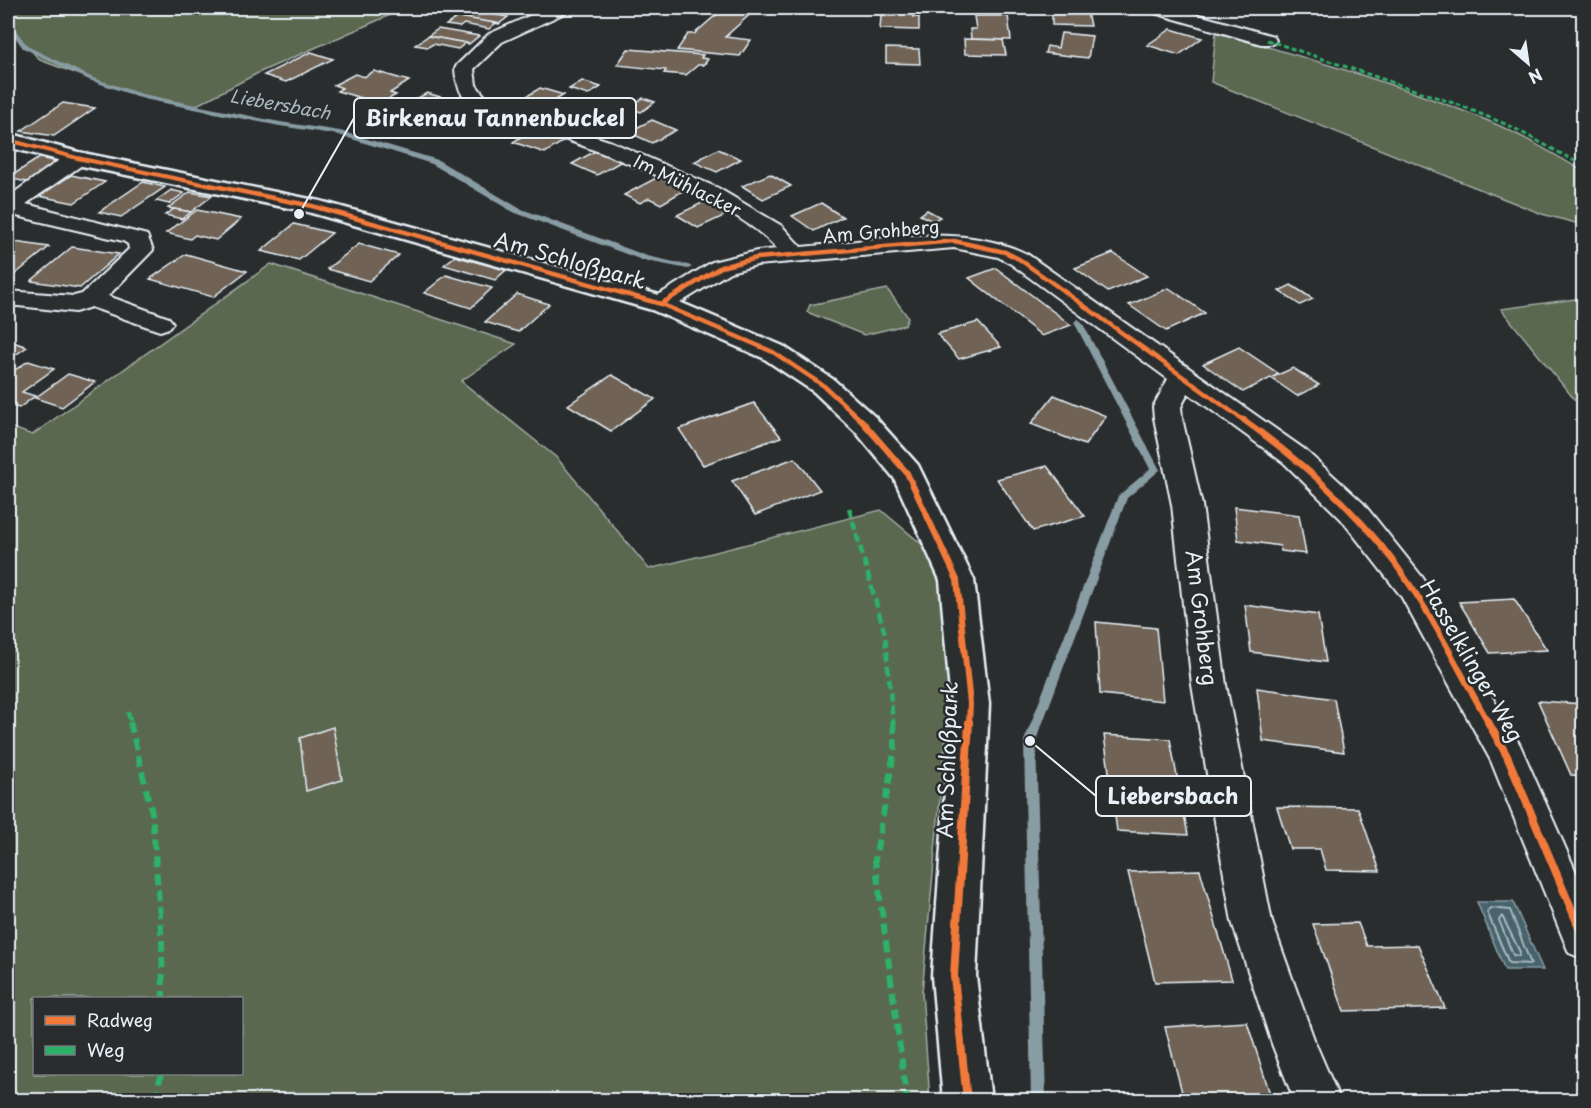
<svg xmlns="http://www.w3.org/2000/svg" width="1591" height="1108" font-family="'Playpen Sans',sans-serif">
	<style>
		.green { fill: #5a6750; stroke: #a1aca4; stroke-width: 1.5; fill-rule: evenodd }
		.water { fill: #48646c; stroke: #889ca4; stroke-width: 1.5 }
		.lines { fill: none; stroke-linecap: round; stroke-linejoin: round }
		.shore { stroke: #a8b9c0; stroke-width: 2 }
		.stream { fill: #889ca4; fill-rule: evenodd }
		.building { fill: #6f6456; stroke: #e8f1f8; stroke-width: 1.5 }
		.street-casing { stroke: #e8f1f8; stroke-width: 4 }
		.secondary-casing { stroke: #e8f1f8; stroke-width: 5 }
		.street { fill: #2a2d2e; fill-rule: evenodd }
		.secondary { fill: #2a2d2e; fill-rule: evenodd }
		.quiet-far2 { stroke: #2db169; stroke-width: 3; stroke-dasharray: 5 3; stroke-linecap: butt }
		.quiet-far1 { stroke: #2db169; stroke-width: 4.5; stroke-dasharray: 9 4.5; stroke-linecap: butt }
		.quiet { stroke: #2db169; stroke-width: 6; stroke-dasharray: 11 6; stroke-linecap: butt }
		.cycleway-far3-casing { stroke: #2a2d2e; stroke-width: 6 }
		.cycleway-far2-casing { stroke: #2a2d2e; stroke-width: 8 }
		.cycleway-far1-casing { stroke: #2a2d2e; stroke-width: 10 }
		.cycleway-casing { stroke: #2a2d2e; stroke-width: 11 }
		.cycleway-far3 { stroke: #f17a3a; stroke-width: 4 }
		.cycleway-far2 { stroke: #f17a3a; stroke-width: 4.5 }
		.cycleway-far1 { stroke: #f17a3a; stroke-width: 6 }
		.cycleway { stroke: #f17a3a; stroke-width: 8 }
		.labels { text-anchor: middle; stroke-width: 5; stroke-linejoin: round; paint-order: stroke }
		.far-water-label { font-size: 18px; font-style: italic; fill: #a8b9c0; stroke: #2a2d2e }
		.far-street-label { font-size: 18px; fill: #e8f1f8; stroke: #2a2d2e }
		.street-label { font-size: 21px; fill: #e8f1f8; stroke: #2a2d2e }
		.leader { fill: none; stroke: #e8f1f8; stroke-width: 2 }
		.callout-dot { fill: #e8f1f8; stroke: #2a2d2e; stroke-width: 2 }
		.callout { fill: #2a2d2e; stroke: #e8f1f8; stroke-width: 2 }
		.callout-label { font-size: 22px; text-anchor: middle; font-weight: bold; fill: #e8f1f8 }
	</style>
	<rect width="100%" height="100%" fill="#2a2d2e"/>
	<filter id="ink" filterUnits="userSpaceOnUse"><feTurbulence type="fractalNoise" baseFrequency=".0167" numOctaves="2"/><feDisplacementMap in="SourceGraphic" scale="12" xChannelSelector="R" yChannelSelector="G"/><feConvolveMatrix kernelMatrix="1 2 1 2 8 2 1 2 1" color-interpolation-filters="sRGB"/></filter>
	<g filter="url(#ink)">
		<g class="green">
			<polygon points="8,8 406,8 260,72 195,106 124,91 40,60 8,25"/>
			<path d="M 1216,32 C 1307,58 1398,84 1486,120 C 1520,134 1552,153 1583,171 L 1583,225 L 1542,214 L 1211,82 Z"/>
			<path d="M 271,264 L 516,344 L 461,381 L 557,458 L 649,569 L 881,510 L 943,562 L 954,645 L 922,993 L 930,1100 L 8,1100 L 8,426 L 32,435 ZM 34,998 L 242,998 L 242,1074 L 34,1074 Z"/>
			<polygon points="887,289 908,317 905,325 864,335 807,312 810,305"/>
			<polygon points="1583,298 1584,298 1583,410 1501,309"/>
		</g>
		<polygon class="water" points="1477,902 1513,902 1543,970 1505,970"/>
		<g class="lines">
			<g class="shore">
				<polygon points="1490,908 1510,910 1531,964 1509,963 1487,912"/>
				<polygon points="1502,916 1520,952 1519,956 1513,955 1499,920"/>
			</g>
			<g class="stream">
				<polygon points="8,21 10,22 27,46 93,78 145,95 280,122 340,131 438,160 519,208 647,256 688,265 692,267 688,269 642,260 513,212 432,164 339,135 280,126 144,99 89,80 23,48 8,27"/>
				<polygon points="1078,319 1082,322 1160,470 1127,498 1036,741 1046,1100 1031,1100 1024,741 1118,496 1150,469 1074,322"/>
			</g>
		</g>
		<g class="building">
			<polygon points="724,8 756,9 725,37 751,40 740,56 677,50 688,34 694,34"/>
			<polygon points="809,8 850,8 849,12 809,10"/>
			<polygon points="895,8 913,8 913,17 919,17 919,30 880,29 881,16 895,16"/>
			<polygon points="1052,8 1086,8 1090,26 1052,25"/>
			<polygon points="468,10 508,17 499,24 458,17"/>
			<polygon points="974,16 1008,16 1011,40 971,39 970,29 976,29"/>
			<polygon points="458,17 496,23 489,29 464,24 460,27 446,25"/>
			<polygon points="438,29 479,36 469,44 428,36"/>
			<polygon points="1171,29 1202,38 1179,55 1147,45"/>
			<polygon points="1061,33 1092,36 1088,58 1045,53 1047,46 1058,48"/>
			<polygon points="428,36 466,43 458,49 433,44 428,47 415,45"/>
			<polygon points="964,39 1003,40 1006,55 965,54"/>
			<polygon points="886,48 919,49 920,64 886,63"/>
			<polygon points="628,49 703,55 701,58 708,59 704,65 698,65 686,75 664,73 666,70 617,65"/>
			<polygon points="311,52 333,59 286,82 264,75"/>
			<polygon points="374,71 409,81 390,93 396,95 374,107 366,105 372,101 337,91 342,88 334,85 355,74 364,77"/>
			<polygon points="582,81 601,87 588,95 569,89"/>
			<polygon points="540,88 564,95 543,108 519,101"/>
			<polygon points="427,93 454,101 449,104 458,107 428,125 413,120 425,113 403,106"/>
			<polygon points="643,98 655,102 641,112 628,108"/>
			<polygon points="63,103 95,108 54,136 21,131"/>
			<polygon points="652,120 676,130 652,143 628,132"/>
			<polygon points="535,128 567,139 545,153 513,142"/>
			<polygon points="718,149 741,159 717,172 694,162"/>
			<polygon points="597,150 622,161 597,175 572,164"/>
			<polygon points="39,158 63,163 31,183 8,178"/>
			<polygon points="770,174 791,186 763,199 742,186"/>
			<polygon points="71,175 105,182 74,203 39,196"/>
			<polygon points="658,177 686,189 661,204 649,198 640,203 624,195"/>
			<polygon points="143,182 165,187 121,217 99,212"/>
			<polygon points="171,190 184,193 169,204 156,201"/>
			<polygon points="190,192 212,196 191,212 168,208"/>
			<polygon points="706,201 728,214 698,228 677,215"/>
			<polygon points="821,203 843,217 814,231 792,216"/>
			<polygon points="174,209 191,212 182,219 165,215"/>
			<polygon points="197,210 241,219 216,240 195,235 190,239 166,233"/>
			<polygon points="927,210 940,217 933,221 920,215"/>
			<polygon points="294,224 332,233 299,260 261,251"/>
			<polygon points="15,242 49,247 8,280 8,248"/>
			<polygon points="359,244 399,255 369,281 327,269"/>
			<polygon points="72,247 119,254 80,288 31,281"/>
			<polygon points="1113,253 1147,276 1108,292 1075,268"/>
			<polygon points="186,254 247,271 213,297 150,279"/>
			<polygon points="455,256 506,270 495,280 444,265"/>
			<polygon points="996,268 1071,325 1042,336 969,278"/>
			<polygon points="446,275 492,288 471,308 424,293"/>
			<polygon points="1291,285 1313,299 1300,305 1279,291"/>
			<polygon points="1169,288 1205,313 1166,331 1129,305"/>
			<polygon points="517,294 549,304 518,332 485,322"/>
			<polygon points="978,322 1001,347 959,359 937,334"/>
			<polygon points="8,340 27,347 8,360"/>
			<polygon points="1239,347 1279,374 1243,392 1203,364"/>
			<polygon points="28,361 54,369 22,392 35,396 19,408 8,405 8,375"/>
			<polygon points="1293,368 1319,385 1297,396 1271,378"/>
			<polygon points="68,374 95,382 62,407 35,398"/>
			<polygon points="612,375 655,399 611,431 568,405"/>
			<polygon points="1054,395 1106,416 1085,445 1031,424"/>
			<polygon points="754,403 781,437 703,465 679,429"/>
			<polygon points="795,458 820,490 755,515 732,481"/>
			<polygon points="1047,466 1085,516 1033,531 997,479"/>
			<polygon points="1234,507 1299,515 1306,554 1281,551 1280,546 1238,540"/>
			<polygon points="1514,599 1547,650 1490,653 1459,602"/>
			<polygon points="1245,605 1318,615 1326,662 1251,652"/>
			<polygon points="1096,622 1156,628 1163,701 1100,694"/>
			<polygon points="1257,688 1334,699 1344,752 1263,741"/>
			<polygon points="1538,701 1584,704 1584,776 1571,775"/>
			<polygon points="333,727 342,780 306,791 300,738"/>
			<polygon points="1104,735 1170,739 1188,835 1117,831"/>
			<polygon points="1277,807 1358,808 1380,871 1326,870 1320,849 1290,849"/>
			<polygon points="1200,870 1232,980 1155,982 1128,872"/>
			<polygon points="1358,923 1367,946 1418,945 1445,1008 1344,1011 1313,924"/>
			<polygon points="1247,1022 1272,1100 1184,1100 1165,1027"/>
			<polygon points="1441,1096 1443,1100 1395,1100"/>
		</g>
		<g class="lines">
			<g class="street-casing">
				<g id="street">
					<path d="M 547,8 L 570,8 L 567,12 L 502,42 L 474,69 L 476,85 L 489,101 L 612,142 L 718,188 L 782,226 L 801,247 C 873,241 960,221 1027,254 L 1304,449 L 1363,503 L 1423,578 L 1520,745 L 1584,890 L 1584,959 L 1569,953 L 1491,761 L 1401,596 L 1341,519 L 1284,463 L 1188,393 L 1181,407 L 1182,418 L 1202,505 L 1226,685 L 1272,922 L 1315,1042 L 1340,1100 L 1294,1100 L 1272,1044 L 1232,922 L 1192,685 L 1172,505 L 1154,418 L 1153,407 L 1168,379 L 1011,264 L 998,257 L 954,248 L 757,265 L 730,272 L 670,309 L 661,312 L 652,309 L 648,304 L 652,299 L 712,262 L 757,251 L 777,249 C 737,202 608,154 547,133 C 531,128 485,117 474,108 C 461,98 456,85 455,69 L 457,65 L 489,34 Z"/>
					<polygon points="1149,8 1174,8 1273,36 1276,40 1273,44 1261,44 1151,12"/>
					<polygon points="77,152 85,153 88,158 85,163 26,204 147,235 153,250 108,296 169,318 173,323 169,328 160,331 151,328 91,307 75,312 8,305 8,291 74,296 82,294 129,249 128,244 123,241 8,214 8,197 69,153"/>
				</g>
			</g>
			<g class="secondary-casing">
				<polygon id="secondary" points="8,133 78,152 320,201 670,298 783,346 834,380 875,417 918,465 974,580 989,704 976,976 991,1100 943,1100 932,976 951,704 940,580 894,478 855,431 814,392 763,358 652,310 308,212 77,165 8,147"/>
			</g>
			<use href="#street" class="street"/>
			<use href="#secondary" class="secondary"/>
			<polyline class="quiet-far2" points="1267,40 1459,105 1510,126 1584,166"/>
			<g class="quiet-far1">
				<polyline points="849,508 885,634 893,723"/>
				<polyline points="128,712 131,723"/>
			</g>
			<g class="quiet">
				<polyline points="130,722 152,813 162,943 163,998"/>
				<polyline points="893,722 895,747 875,860 907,1100"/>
				<polyline points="156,1100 161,1074"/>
			</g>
			<g class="cycleway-far3-casing">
				<polyline id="cycleway-far3" points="8,140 77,158 212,186"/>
			</g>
			<g class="cycleway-far2-casing">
				<g id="cycleway-far2">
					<polyline points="205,184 312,206 661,304 773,352 824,386 863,422"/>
					<polyline points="661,304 721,267 757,258 954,241 1005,252 1019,259 1246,422"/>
				</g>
			</g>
			<g class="cycleway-far1-casing">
				<g id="cycleway-far1">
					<polyline points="861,420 907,473 957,580 970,704 969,723"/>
					<path d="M 1244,420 C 1309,467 1368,520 1412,588 C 1441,631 1463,679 1489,723"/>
				</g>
			</g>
			<g class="cycleway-casing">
				<g id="cycleway">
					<polyline points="1488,722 1507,756 1584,939"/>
					<polyline points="967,1100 954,976 969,722"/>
				</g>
			</g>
			<use href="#cycleway-far3" class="cycleway-far3"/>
			<use href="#cycleway-far2" class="cycleway-far2"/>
			<use href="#cycleway-far1" class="cycleway-far1"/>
			<use href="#cycleway" class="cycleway"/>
		</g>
	</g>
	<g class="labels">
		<g class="far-water-label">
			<text transform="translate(280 105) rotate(10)" y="6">Liebersbach</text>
		</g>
		<g class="far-street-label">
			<text transform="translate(687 186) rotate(26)" y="6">Im Mühlacker</text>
			<text transform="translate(881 232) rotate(-5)" y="6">Am Grohberg</text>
		</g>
		<g class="street-label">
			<text transform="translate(570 261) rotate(16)" y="7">Am Schloßpark</text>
			<text transform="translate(1201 618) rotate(83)" y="7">Am Grohberg</text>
			<text transform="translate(1471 661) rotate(60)" y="7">Hasselklinger Weg</text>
			<text transform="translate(948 760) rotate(-88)" y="7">Am Schloßpark</text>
		</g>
	</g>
	<path class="leader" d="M299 214L354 118M1030 741L1096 796"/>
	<g class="callout-dot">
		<circle cx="299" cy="214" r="6"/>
		<circle cx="1030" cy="741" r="6"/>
	</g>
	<g class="callout">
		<rect x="354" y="98" width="282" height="40" rx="6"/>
		<rect x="1096" y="776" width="155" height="40" rx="6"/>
	</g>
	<g class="callout-label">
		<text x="495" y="126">Birkenau Tannenbuckel</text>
		<text x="1173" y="804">Liebersbach</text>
	</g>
	<rect width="1591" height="1108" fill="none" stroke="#2a2d2e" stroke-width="30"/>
	<rect x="15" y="15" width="1561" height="1078" fill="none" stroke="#e8f1f8" stroke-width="2" filter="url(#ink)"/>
	<rect x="33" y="997" width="210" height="78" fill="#2a2d2e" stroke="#767b7f" stroke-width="1.5"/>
	<rect x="45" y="1016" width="30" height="9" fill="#f17a3a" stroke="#767b7f" stroke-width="1.5"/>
	<text x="87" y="1027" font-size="18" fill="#e8f1f8">Radweg</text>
	<rect x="45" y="1046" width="30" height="9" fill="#2db169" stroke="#767b7f" stroke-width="1.5"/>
	<text x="87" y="1057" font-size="18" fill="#e8f1f8">Weg</text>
	<g transform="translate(1528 63) rotate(151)" stroke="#2a2d2e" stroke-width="4.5" paint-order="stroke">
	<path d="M0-4.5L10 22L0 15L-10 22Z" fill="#e8f1f8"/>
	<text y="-9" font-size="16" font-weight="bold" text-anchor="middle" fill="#e8f1f8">N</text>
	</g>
</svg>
